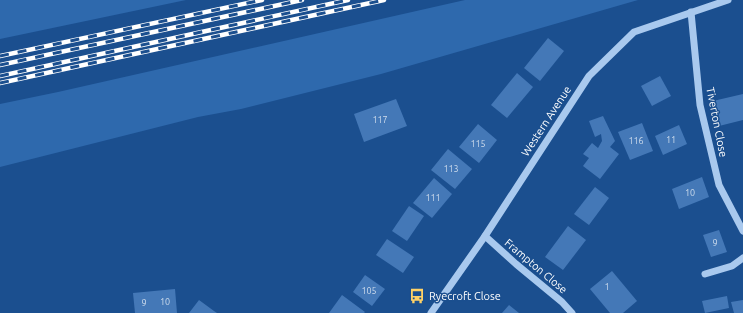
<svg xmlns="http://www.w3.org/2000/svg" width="743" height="313" font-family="Ubuntu,sans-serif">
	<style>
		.green { fill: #2e69ad }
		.building { fill: #4478b7 }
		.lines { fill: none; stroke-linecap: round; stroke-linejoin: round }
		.minor { stroke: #a9c9ee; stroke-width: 7 }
		.rail-casing { stroke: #fff; stroke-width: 4.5 }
		.rail { stroke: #1b4f8f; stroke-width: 3; stroke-dasharray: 9; stroke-linecap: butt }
		.labels { text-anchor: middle; stroke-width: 3; stroke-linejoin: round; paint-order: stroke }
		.number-label { font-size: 9px; fill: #d0dded }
		.street-label { font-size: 11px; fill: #fff; stroke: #1b4f8f }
		.poi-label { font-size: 11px; fill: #fff; stroke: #1b4f8f; text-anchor: start }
	</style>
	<rect width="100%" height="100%" fill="#1b4f8f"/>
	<g class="green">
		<polygon points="0,0 186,0 0,39"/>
		<polygon points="465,0 638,0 381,74 241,109 198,117 0,167 0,104 58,92"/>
	</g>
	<g class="building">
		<polygon points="548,38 564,51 540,81 524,68"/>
		<polygon points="517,73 533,87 507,118 491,105"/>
		<polygon points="660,76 671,96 652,106 641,86"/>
		<polygon points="743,94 743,120 719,126 713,101"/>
		<polygon points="396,99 407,126 364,142 354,114"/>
		<polygon points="603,116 615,141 610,147 619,154 600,179 583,166 589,158 583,154 592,143 598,148 602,141 601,134 595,137 589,121"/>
		<polygon points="642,123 653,151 630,160 618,132"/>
		<polygon points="478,124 497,140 479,163 459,147"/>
		<polygon points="679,125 687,144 663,155 655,136"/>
		<polygon points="448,149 472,169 455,189 431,170"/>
		<polygon points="702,177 709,197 679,209 672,189"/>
		<polygon points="434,178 452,194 432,218 413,203"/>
		<polygon points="595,187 609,198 589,225 574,214"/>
		<polygon points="409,206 424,216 407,241 392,231"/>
		<polygon points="568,226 586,240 563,270 545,257"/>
		<polygon points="719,230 727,252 711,257 703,235"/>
		<polygon points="387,239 414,257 403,273 376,255"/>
		<polygon points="612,271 637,301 623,313 610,313 590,289"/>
		<polygon points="365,275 385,289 372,306 353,292"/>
		<polygon points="175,289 177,313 135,313 133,293"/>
		<polygon points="342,295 365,312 364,313 329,313"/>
		<polygon points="727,296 729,308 705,313 702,301"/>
		<polygon points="199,300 214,311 217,313 189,313"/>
		<polygon points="743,300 743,313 734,313 731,302"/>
		<polygon points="509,305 519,313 502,313"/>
	</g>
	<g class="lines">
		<g class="minor">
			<polyline points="691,12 700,105 719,185 743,231"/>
			<polyline points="485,236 516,264 562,302 572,313"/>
			<polyline points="705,274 732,266 743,258"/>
			<polyline points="431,313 485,236 589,76 634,32 728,0"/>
		</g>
		<g class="rail-casing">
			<g id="rail">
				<polyline points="0,56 262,0"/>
				<polyline points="0,65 302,0"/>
				<polyline points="0,76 348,0"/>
				<polyline points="0,83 384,0"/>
			</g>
		</g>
		<use href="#rail" class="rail"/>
	</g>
	<defs>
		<g id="bus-bare" transform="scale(1.2)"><path d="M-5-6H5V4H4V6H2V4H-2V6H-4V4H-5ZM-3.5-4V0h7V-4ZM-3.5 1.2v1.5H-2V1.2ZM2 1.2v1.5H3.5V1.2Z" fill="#ffd166" stroke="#1b4f8f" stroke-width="2.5" paint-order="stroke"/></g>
	</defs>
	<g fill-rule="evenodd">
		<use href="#bus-bare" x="417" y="296"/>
	</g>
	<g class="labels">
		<g class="number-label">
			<text x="380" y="123">117</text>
			<text x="671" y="143">11</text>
			<text x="636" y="144">116</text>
			<text x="478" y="147">115</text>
			<text x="451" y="172">113</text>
			<text x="690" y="196">10</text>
			<text x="433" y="201">111</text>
			<text x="715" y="246">9</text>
			<text x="607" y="290">1</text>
			<text x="369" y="294">105</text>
			<text x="165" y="305">10</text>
			<text x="144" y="306">9</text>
		</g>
		<g class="street-label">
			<text transform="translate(546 121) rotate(-57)" y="4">Western Avenue</text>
			<text transform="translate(717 122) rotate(79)" y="4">Tiverton Close</text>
			<text transform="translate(536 266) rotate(40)" y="4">Frampton Close</text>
		</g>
		<g class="poi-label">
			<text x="429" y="300">Ryecroft Close</text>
		</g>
	</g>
</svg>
